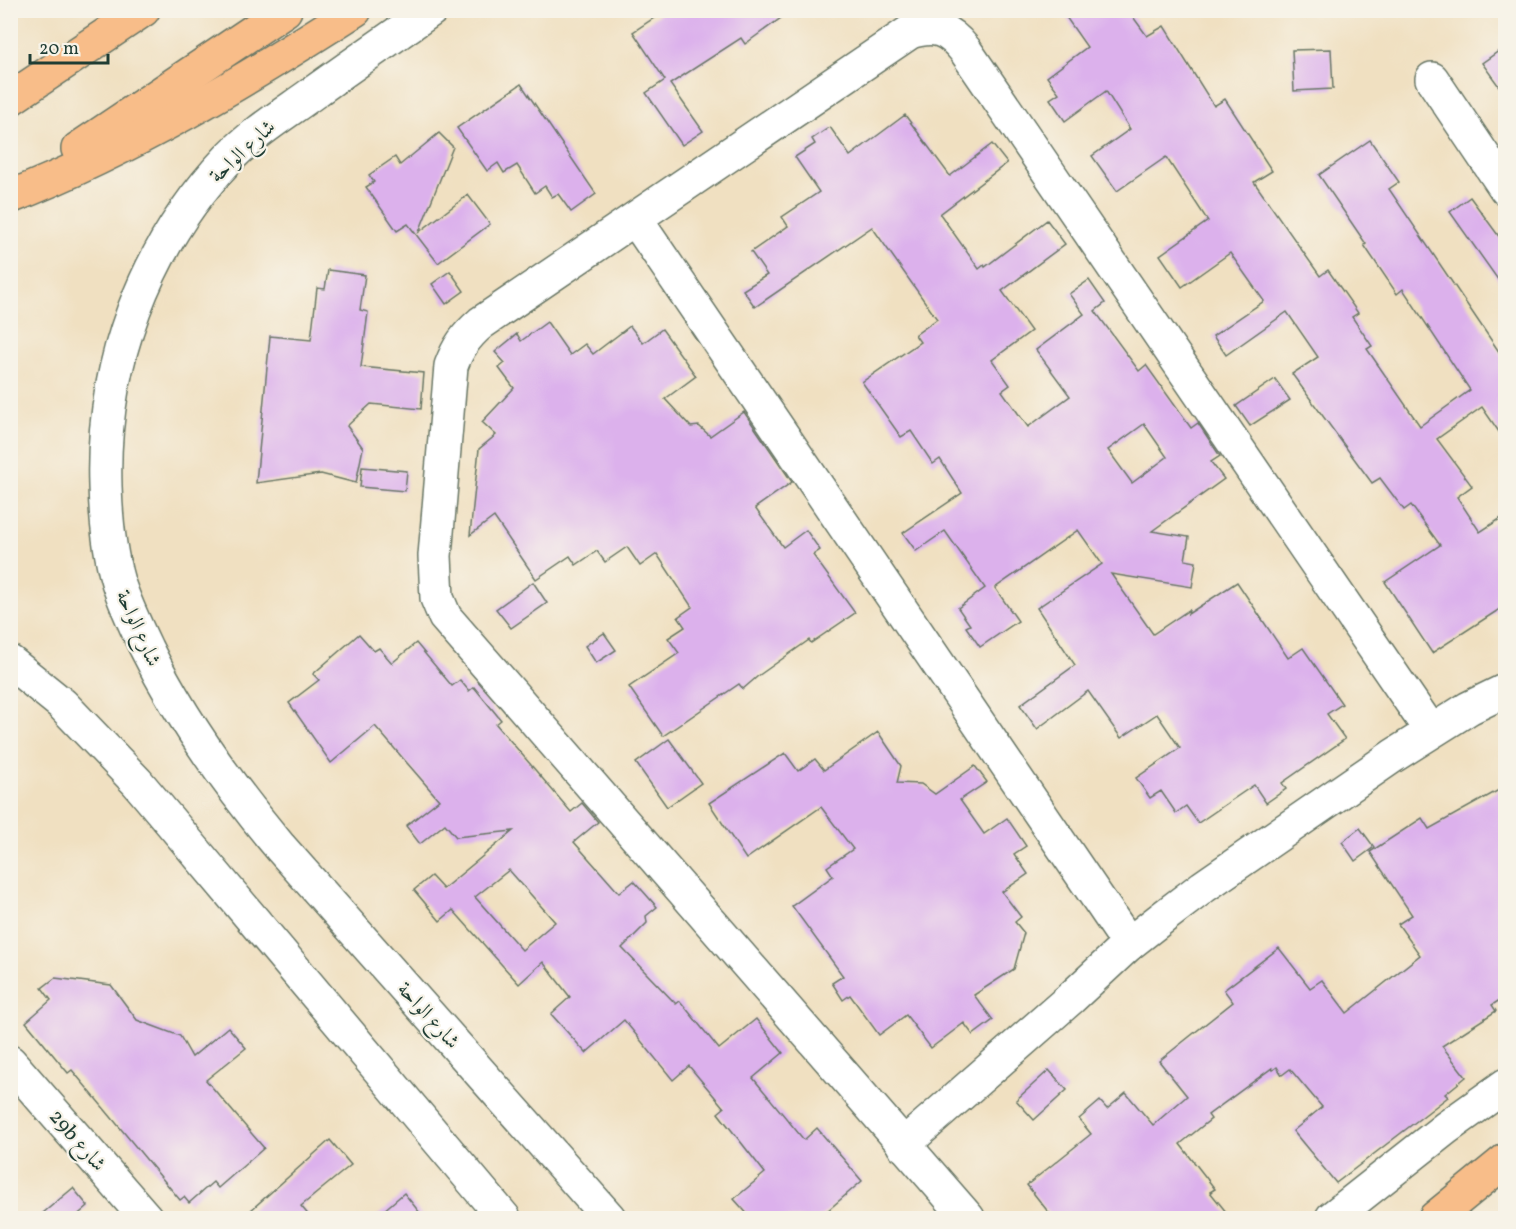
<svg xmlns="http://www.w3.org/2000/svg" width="1516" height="1229" font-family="Vollkorn,Amiri,serif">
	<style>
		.building { fill: #dcb1ec; fill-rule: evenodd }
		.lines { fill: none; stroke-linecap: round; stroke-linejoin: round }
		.minor-casing { stroke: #687665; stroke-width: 36 }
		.major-casing { stroke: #687665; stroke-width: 36 }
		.highway-casing { stroke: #687665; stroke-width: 36 }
		.minor { stroke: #fff; stroke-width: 33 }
		.major { stroke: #f8bd89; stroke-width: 33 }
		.highway { stroke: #f8bd89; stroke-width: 33 }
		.labels { text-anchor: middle; stroke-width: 4.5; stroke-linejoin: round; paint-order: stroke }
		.street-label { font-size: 21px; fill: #1f3d34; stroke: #f7f3e8 }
	</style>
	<rect width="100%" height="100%" fill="#f7f3e8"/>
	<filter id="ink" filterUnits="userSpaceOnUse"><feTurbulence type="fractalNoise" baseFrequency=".0167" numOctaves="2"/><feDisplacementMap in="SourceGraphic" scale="12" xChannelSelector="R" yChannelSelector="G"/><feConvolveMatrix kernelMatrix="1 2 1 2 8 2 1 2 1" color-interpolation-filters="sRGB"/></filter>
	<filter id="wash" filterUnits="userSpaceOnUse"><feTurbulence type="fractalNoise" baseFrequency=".008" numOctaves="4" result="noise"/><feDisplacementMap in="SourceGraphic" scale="24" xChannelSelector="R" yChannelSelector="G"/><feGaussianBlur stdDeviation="1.35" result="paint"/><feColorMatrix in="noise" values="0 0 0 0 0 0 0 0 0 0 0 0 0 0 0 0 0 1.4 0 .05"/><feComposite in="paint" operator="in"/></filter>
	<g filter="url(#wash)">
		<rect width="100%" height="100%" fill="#f0e0c1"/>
		<g id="blocks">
			<g class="building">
				<polygon points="666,10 792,10 745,44 741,38 670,84 703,131 682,145 646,93 665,80 633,32"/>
				<polygon points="1061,10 1128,10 1147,36 1164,26 1214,106 1225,99 1272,171 1254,182 1320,276 1328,270 1358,313 1352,317 1372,346 1367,349 1420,426 1470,390 1403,289 1397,294 1364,245 1366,244 1319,175 1370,140 1399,182 1389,189 1506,362 1506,442 1482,407 1437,439 1472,486 1457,497 1480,532 1506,515 1506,605 1432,653 1385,582 1440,545 1411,505 1404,510 1380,478 1372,483 1292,374 1318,357 1287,312 1226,355 1213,336 1264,301 1230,253 1182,287 1160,255 1208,221 1166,157 1117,191 1092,156 1130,129 1106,91 1065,121 1050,99 1059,93 1047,77 1087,47"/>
				<polygon points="1506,46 1506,96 1482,63"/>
				<polygon points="1331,49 1333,89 1294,91 1292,50"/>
				<polygon points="521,84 596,194 571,212 558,194 552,197 545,186 535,193 517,165 504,173 498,163 487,171 457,128"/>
				<path d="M 905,115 L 950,176 L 992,144 L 1007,163 L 940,214 L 979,269 L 984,265 L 985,267 L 1047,220 L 1065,244 L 1002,291 L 1031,331 L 992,360 L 1010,385 L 1002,391 L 1028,427 L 1070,396 L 1036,350 L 1084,314 L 1069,294 L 1089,280 L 1105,303 L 1095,311 L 1139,371 L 1146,365 L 1191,428 L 1198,423 L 1220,456 L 1211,462 L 1224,479 L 1152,531 L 1189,537 L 1185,560 L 1196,562 L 1192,587 L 1111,574 L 1153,634 L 1189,610 L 1188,614 L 1237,582 L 1288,658 L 1303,648 L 1342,704 L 1327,714 L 1345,739 L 1282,783 L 1286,789 L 1266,803 L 1254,785 L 1198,823 L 1186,806 L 1176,813 L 1161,791 L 1150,798 L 1136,778 L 1180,748 L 1157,714 L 1121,738 L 1088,691 L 1037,729 L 1020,705 L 1075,665 L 1037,608 L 1102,564 L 1078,530 L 995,588 L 1018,621 L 980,647 L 966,627 L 970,625 L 958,608 L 985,588 L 945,531 L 916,551 L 903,533 L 962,493 L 940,459 L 933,464 L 911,431 L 901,437 L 862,382 L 920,342 L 915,335 L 937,319 L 872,227 L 755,307 L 743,290 L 767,275 L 751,252 L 788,226 L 782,217 L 819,192 L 795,157 L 815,144 L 812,139 L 830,127 L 850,156 ZM 1144,424 L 1167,457 L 1132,483 L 1108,450 Z"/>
				<polygon points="439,133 453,147 419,232 468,195 490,224 438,263 408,224 397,231 366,187 374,182 369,175 395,157 400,165"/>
				<polygon points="1470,197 1506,246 1506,291 1450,212"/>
				<polygon points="328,270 365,275 360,310 368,312 361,367 424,373 421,409 371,404 347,426 363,448 356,483 321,474 256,483 270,336 311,340 317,288 325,289"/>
				<polygon points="450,271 464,291 446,304 432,284"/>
				<polygon points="547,322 570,355 585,344 593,354 630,326 643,343 662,329 696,376 665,399 691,427 699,426 710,436 744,412 792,482 755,508 783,547 806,530 820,550 813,555 855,613 811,643 809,640 758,676 743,689 739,684 663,736 629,687 679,653 668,638 685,627 678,617 692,607 657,554 640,566 627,547 605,562 597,551 576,565 570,556 536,579 494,517 470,535 479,449 496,435 482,422 514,388 499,368 505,363 495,352 517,334 521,341"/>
				<polygon points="1275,379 1290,400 1250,426 1236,406"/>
				<polygon points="362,467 407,471 405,491 360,487"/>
				<polygon points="533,582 547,603 511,628 496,609"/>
				<polygon points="604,633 616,650 596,663 585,646"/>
				<path d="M 359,634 L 374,651 L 379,648 L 392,663 L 416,643 L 452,686 L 460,680 L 469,691 L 474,687 L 501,720 L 496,724 L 571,812 L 582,803 L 598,822 L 574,842 L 619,893 L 634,881 L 657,907 L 646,916 L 647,923 L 622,948 L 676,1004 L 680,1001 L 719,1049 L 756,1019 L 783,1053 L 753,1078 L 804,1140 L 817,1128 L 862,1181 L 819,1218 L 751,1218 L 734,1199 L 765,1173 L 718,1113 L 724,1108 L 689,1066 L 673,1080 L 624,1020 L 586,1053 L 551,1014 L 570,997 L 543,962 L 519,984 L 453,910 L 440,921 L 414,890 L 431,876 L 443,889 L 513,831 L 456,837 L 445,824 L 420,844 L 406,826 L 439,800 L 375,726 L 331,763 L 289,703 L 319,680 L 313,674 ZM 509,870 L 555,922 L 522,950 L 475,897 Z"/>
				<polygon points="878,732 901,766 897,783 921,784 935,794 975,766 987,782 960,800 984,834 1007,818 1026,846 1014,854 1028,874 1002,892 1021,917 1015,922 1024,933 1014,969 974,995 993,1020 973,1035 964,1023 931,1048 906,1015 879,1035 850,995 843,1000 832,983 843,976 792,906 833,876 827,867 853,849 821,807 746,859 709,803 785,753 798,771 815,759 824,770"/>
				<polygon points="669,739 701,783 667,807 636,763"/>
				<polygon points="1506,786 1506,996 1492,1005 1496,1011 1442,1046 1466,1077 1445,1094 1448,1097 1336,1183 1293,1131 1322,1107 1290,1069 1282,1075 1277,1067 1273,1070 1272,1068 1208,1115 1211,1119 1180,1144 1215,1189 1210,1192 1231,1218 1053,1218 1027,1185 1091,1134 1079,1119 1100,1101 1107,1109 1126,1093 1153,1125 1187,1096 1159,1061 1233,1002 1224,990 1279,948 1310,988 1322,980 1347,1013 1420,955 1398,924 1412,915 1370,852 1422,818 1429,829"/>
				<polygon points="1360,828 1374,847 1355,861 1342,842"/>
				<polygon points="55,978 111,985 137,1020 180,1036 192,1057 228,1027 246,1048 206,1080 264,1148 218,1188 213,1182 189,1203 184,1197 180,1200 72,1070 68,1073 26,1022 51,1000 42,988"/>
				<polygon points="1049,1070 1067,1090 1034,1120 1016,1100"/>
				<polygon points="330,1140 351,1165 301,1206 311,1218 242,1218"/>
				<polygon points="73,1188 88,1206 74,1218 37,1218"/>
				<polygon points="404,1193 424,1218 375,1218"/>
			</g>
		</g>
	</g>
	<g filter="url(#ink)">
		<use href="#blocks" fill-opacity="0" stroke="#687665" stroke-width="1.5"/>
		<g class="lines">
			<g class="minor-casing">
				<g id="minor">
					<path d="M 431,10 C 391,38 352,65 313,93 C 284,114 253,133 228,159 C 145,247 101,365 105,486 C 106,518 109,551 118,582 C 125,604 136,627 146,648 C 182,721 228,785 280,847 L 609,1218"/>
					<polyline points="1432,79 1506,189"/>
					<polyline points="636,220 1129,944"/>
					<polyline points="10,662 62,704 137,782 504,1218"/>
					<polyline points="10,1062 146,1218"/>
					<polyline points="903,1145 1071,998 1129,944 1166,915 1203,887 1393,756 1469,708 1506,690"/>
					<path d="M 968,1218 L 445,617 L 437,598 L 435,556 L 451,366 C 458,347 466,336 481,323 L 910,32 C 935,24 948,29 965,50 L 1431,731"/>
					<polyline points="1332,1218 1446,1128 1506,1085"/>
				</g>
			</g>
			<g class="major-casing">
				<polyline id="major" points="1435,1218 1506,1160"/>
			</g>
			<g class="highway-casing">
				<g id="highway">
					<polyline points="10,99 143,10"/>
					<polyline points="78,149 285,10"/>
					<path d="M 10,197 C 132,149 245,81 355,10"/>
				</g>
			</g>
			<use href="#minor" class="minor"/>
			<use href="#major" class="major"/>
			<use href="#highway" class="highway"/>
		</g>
	</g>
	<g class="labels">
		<g class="street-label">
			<text transform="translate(242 151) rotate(-43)" y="7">شارع الواحة</text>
			<text transform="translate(139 628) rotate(66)" y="7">شارع الواحة</text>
			<text transform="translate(429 1015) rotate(48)" y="7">شارع الواحة</text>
			<text transform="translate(78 1140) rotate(49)" y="7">29b شارع</text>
		</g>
	</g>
	<rect width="1516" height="1229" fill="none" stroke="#f7f3e8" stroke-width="36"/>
	<path d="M30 54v9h78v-9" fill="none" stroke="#1f3d34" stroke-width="3"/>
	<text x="39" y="54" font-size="18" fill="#1f3d34" stroke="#f7f3e8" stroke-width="4.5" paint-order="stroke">20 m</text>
</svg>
